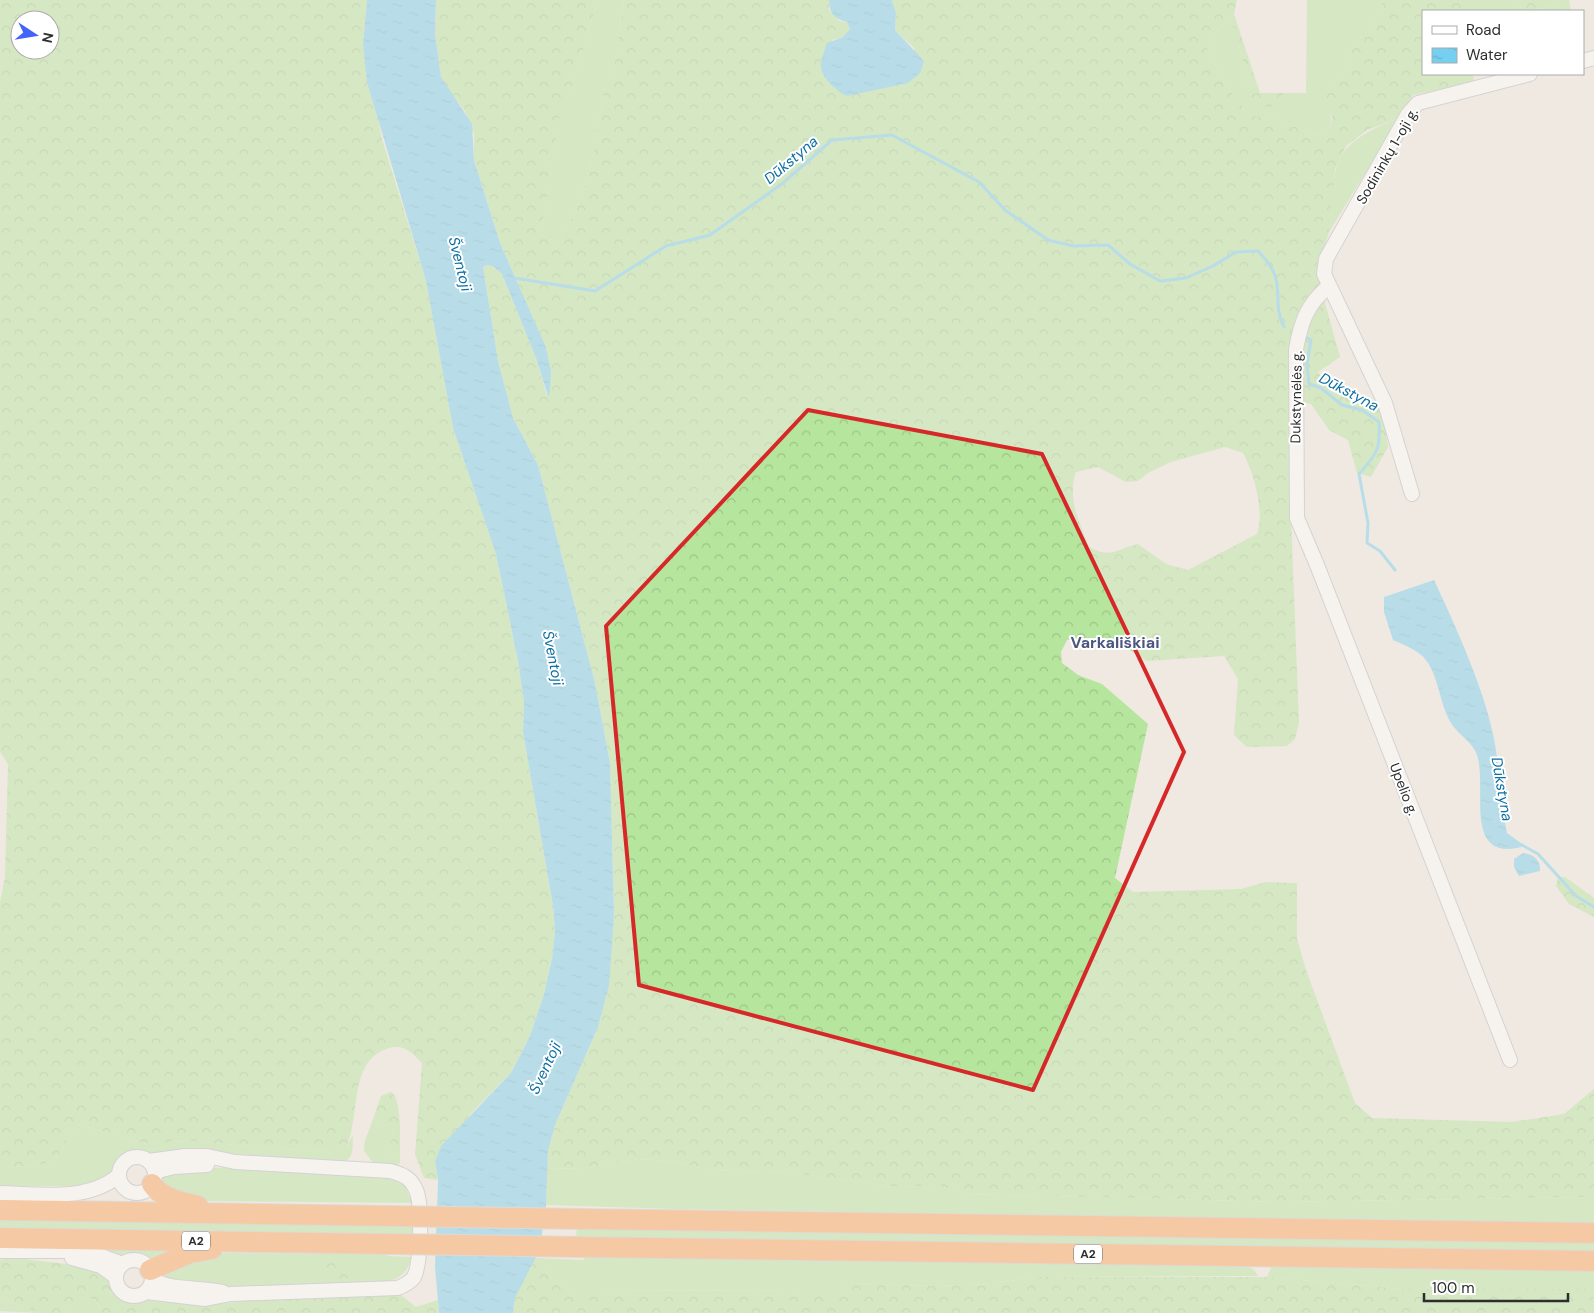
<svg xmlns="http://www.w3.org/2000/svg" width="1594" height="1313" font-family="'DM Sans',sans-serif">
	<style>
		.grass { fill: #b6e59e }
		.forest { fill: url(#forest-crowns); fill-rule: evenodd }
		.water { fill: url(#water-ripples) }
		.lines { fill: none; stroke-linecap: round; stroke-linejoin: round }
		.stream { stroke: #75cff0; stroke-width: 3 }
		.minor-casing { stroke: #b4b7c1; stroke-width: 16 }
		.highway-casing { stroke: #c9c9c9; stroke-width: 22 }
		.minor { stroke: #fff; stroke-width: 14 }
		.highway { stroke: #ffa35c; stroke-width: 20 }
		.highway-bridge-casing { stroke: #c9c9c9; stroke-width: 22; stroke-linecap: butt }
		.highway-bridge { stroke: #ffa35c; stroke-width: 20 }
		.marked { fill: none; stroke: #d62828; stroke-width: 4; stroke-linejoin: round }
		.labels { text-anchor: middle; stroke-width: 4; stroke-linejoin: round; paint-order: stroke }
		.shield { fill: #fff; stroke: #6d6d6d; stroke-width: 1 }
		.shield-label { font-size: 12px; font-weight: bold; fill: #2e2e2e }
		.street-label { font-size: 14px; fill: #2e2e2e; stroke: #fff }
		.water-label { font-size: 15px; font-style: italic; fill: #0d6fa3; stroke: #fff }
		.quarter-label { font-size: 16px; font-weight: bold; fill: #4d5680; stroke: #fff }
	</style>
	<defs>
		<pattern id="forest-crowns" width="20" height="18" patternUnits="userSpaceOnUse" patternTransform="scale(1.25)"><rect width="20" height="18" fill="#b6e59e"/><path d="M2 6a3 3 0 1 1 6 0M12 15a3 3 0 1 1 6 0" fill="none" stroke="#9dc588"/></pattern>
		<pattern id="water-ripples" width="26" height="14" patternUnits="userSpaceOnUse" patternTransform="scale(1.25)"><rect width="26" height="14" fill="#75cff0"/><path d="M2 4q2-2 4 0t4 0M15 11q2-2 4 0t4 0" fill="none" stroke="#66b2ce"/></pattern>
	</defs>
	<rect width="100%" height="100%" fill="#efe9e1"/>
	<g class="grass">
		<path d="M 599,0 L 624,0 L 612,80 L 605,87 C 594,139 592,200 556,243 L 541,234 L 559,118 C 578,82 583,39 599,0 Z"/>
		<polygon points="1307,0 1383,0 1372,28 1355,42 1346,70 1330,85 1331,127 1319,135 1308,133 1287,122 1249,115 1226,86 1207,48 1219,28 1226,23 1235,27 1252,101 1283,105 1283,93 1306,93"/>
		<polygon points="1476,0 1513,0 1525,11 1476,11"/>
		<polygon points="1556,0 1569,0 1571,11 1527,11 1550,7"/>
		<path d="M 1399,118 L 1329,232 C 1337,162 1326,147 1399,118 Z"/>
		<path d="M 373,1119 L 393,1130 C 393,1141 386,1147 388,1158 L 395,1159 L 400,1154 L 400,1163 L 395,1167 L 374,1164 L 364,1151 L 365,1141 Z"/>
		<path d="M 77,1124 L 142,1143 L 188,1141 L 325,1152 L 346,1148 L 353,1135 C 352,1146 355,1157 344,1162 L 209,1152 L 150,1155 L 138,1150 L 123,1157 L 111,1177 L 93,1186 L 0,1186 L 0,1166 C 18,1166 42,1170 57,1157 C 63,1152 69,1133 77,1124 Z"/>
		<polygon points="639,1159 672,1161 710,1170 792,1173 898,1187 941,1186 963,1194 1280,1202 1594,1197 1594,1224 676,1209 546,1205 547,1169 584,1168"/>
		<polygon points="237,1167 389,1177 405,1186 412,1203 204,1201 172,1193 160,1181 163,1176 188,1169"/>
		<polygon points="0,1216 412,1225 413,1235 0,1231"/>
		<polygon points="577,1227 1594,1239 1594,1254 576,1237"/>
		<polygon points="103,1249 180,1250 150,1262 139,1256 125,1258"/>
		<path d="M 220,1253 L 387,1254 L 388,1256 L 412,1257 C 409,1271 399,1279 385,1283 L 234,1287 L 167,1280 L 163,1276 L 162,1273 Z"/>
		<polygon points="584,1257 1248,1266 1254,1270 1258,1276 1032,1277 994,1284 934,1286 854,1283 840,1290 572,1291 551,1278 542,1263 534,1258 584,1260"/>
		<polygon points="1280,1266 1594,1271 1594,1289 1404,1289 1267,1277 1271,1268"/>
		<polygon points="112,1279 121,1297 136,1301 155,1298 148,1313 142,1313 144,1309 114,1304 110,1298"/>
		<polygon points="84,1296 95,1300 102,1313 66,1313 77,1299"/>
		<polygon points="0,1297 39,1313 0,1311"/>
	</g>
	<g class="forest">
		<path d="M 0,0 L 367,0 L 363,44 L 382,139 L 426,281 L 453,428 L 496,554 L 518,661 L 524,702 L 523,732 L 553,906 L 555,931 L 552,959 L 544,994 L 530,1036 L 511,1073 L 473,1111 L 435,1161 L 438,1180 L 424,1178 L 415,1154 L 422,1063 C 411,1052 403,1043 386,1049 C 348,1063 361,1117 346,1148 L 325,1152 L 188,1141 L 142,1143 L 77,1124 C 69,1133 63,1152 57,1157 C 42,1170 18,1166 0,1166 L 0,903 L 5,877 L 8,764 L 0,752 ZM 20,20 L 50,20 L 50,50 L 20,50 Z"/>
		<path d="M 436,0 L 599,0 C 583,39 578,82 559,119 L 541,234 L 556,243 C 592,200 594,139 605,87 L 612,79 L 624,0 L 829,0 L 829,10 L 839,21 L 847,22 L 850,29 L 843,37 L 832,40 L 847,96 L 875,89 L 915,49 L 895,30 L 896,13 L 892,0 L 1237,0 L 1234,14 L 1260,93 L 1283,93 L 1283,106 L 1258,107 L 1252,101 L 1235,28 L 1226,23 L 1219,28 L 1207,48 L 1226,86 L 1249,115 L 1287,122 L 1308,133 L 1319,135 L 1331,127 L 1332,116 L 1323,96 L 1330,85 L 1346,70 L 1355,42 L 1372,28 L 1383,0 L 1476,0 L 1476,11 L 1423,11 L 1423,74 L 1473,74 L 1474,82 L 1413,95 L 1399,118 L 1367,130 L 1346,146 L 1335,170 L 1329,232 L 1320,263 L 1325,303 L 1340,357 L 1318,372 L 1331,391 L 1369,408 L 1382,407 L 1388,447 L 1371,477 L 1357,473 L 1348,440 L 1329,430 L 1311,404 L 1301,402 L 1290,411 L 1289,467 L 1299,723 L 1295,739 L 1287,746 L 1247,747 L 1234,735 L 1238,679 L 1224,656 L 1147,661 L 1125,647 L 1090,638 L 1067,640 L 1061,652 L 1062,663 L 1078,675 L 1102,684 L 1148,724 L 1115,878 L 1133,892 L 1241,889 L 1266,882 L 1297,883 L 1297,939 L 1306,970 L 1355,1103 L 1372,1118 L 1512,1122 L 1564,1114 L 1594,1089 L 1594,1197 L 1280,1202 L 963,1194 L 941,1186 L 898,1187 L 792,1173 L 710,1170 L 672,1161 L 639,1159 L 584,1168 L 547,1169 L 548,1151 L 555,1125 L 598,1027 L 614,915 L 610,763 L 595,683 L 538,465 L 513,418 L 498,361 L 483,267 L 487,265 L 493,266 L 502,274 L 536,358 L 547,396 L 551,370 L 545,346 L 500,243 L 474,160 L 474,134 L 465,111 L 449,92 L 441,77 L 435,33 ZM 1225,447 L 1243,453 C 1254,473 1265,512 1257,534 L 1188,570 L 1166,564 L 1138,544 C 1116,549 1112,559 1089,547 C 1079,520 1067,500 1076,472 L 1098,467 L 1126,482 L 1138,481 L 1148,473 L 1171,462 Z"/>
		<polygon points="1513,0 1556,0 1550,7 1525,11"/>
		<polygon points="1558,877 1565,877 1594,898 1594,917 1569,904 1556,886"/>
		<path d="M 391,1092 C 402,1098 400,1141 400,1154 L 395,1159 L 388,1158 C 386,1147 393,1141 393,1130 L 373,1119 L 381,1096 Z"/>
		<polygon points="7,1257 92,1267 112,1279 110,1297 114,1304 134,1306 142,1304 144,1310 142,1313 102,1313 95,1300 84,1296 77,1299 66,1313 39,1313 0,1297 0,1260"/>
		<polygon points="534,1258 542,1263 551,1278 572,1291 840,1290 854,1283 934,1286 994,1284 1032,1277 1267,1277 1404,1289 1594,1289 1594,1313 513,1313 515,1298"/>
		<path d="M 323,1262 C 334,1263 348,1261 355,1270 L 351,1277 L 339,1281 L 333,1276 L 317,1274 L 315,1263 Z"/>
		<polygon points="401,1295 416,1307 438,1300 439,1313 148,1313 155,1298 201,1306 253,1300"/>
	</g>
	<g class="water">
		<polygon points="367,0 436,0 435,33 441,77 472,124 474,160 500,243 545,345 551,370 550,392 548,396 536,358 502,274 493,266 487,265 483,267 498,361 513,418 538,465 595,683 610,763 614,915 609,985 598,1027 555,1125 548,1151 546,1205 540,1249 515,1298 513,1313 439,1313 435,1267 438,1180 435,1161 441,1146 511,1073 530,1036 544,994 552,959 555,931 553,906 523,732 524,702 518,661 496,554 453,428 426,281 367,82 363,44"/>
		<path d="M 829,0 L 892,0 L 896,13 L 895,30 L 924,61 L 920,73 L 908,83 L 847,96 C 836,91 819,76 821,63 C 822,56 825,49 827,43 L 843,37 L 850,29 L 847,22 C 834,19 829,13 829,0 Z"/>
		<path d="M 1434,580 C 1455,625 1483,686 1493,734 C 1500,767 1500,800 1507,833 L 1525,846 C 1461,865 1488,788 1477,755 C 1472,741 1458,735 1451,723 C 1438,702 1439,669 1420,654 C 1412,648 1402,644 1393,640 L 1384,612 L 1384,597 Z"/>
		<path d="M 1523,853 C 1533,854 1541,860 1540,871 L 1519,876 L 1514,867 L 1514,859 Z"/>
	</g>
	<g class="lines">
		<g class="stream">
			<path d="M 514,278 L 595,291 L 666,246 L 710,235 L 783,183 L 832,140 L 892,135 L 979,182 L 1005,210 L 1048,240 L 1073,246 L 1108,245 L 1130,264 L 1160,281 L 1186,278 L 1213,266 L 1236,252 L 1258,251 C 1267,261 1276,271 1277,285 C 1279,302 1276,311 1284,327"/>
			<path d="M 1307,338 L 1311,340 L 1307,364 L 1309,384 L 1321,388 L 1342,405 L 1362,410 L 1379,422 C 1381,448 1377,454 1359,474 L 1368,523 L 1367,543 L 1380,551 L 1395,570"/>
			<polyline points="1522,845 1538,854 1576,896 1594,907"/>
		</g>
		<g class="minor-casing">
			<g id="minor">
				<polyline points="1583,61 1594,58"/>
				<path d="M 1329,286 C 1307,304 1301,322 1296,349 L 1297,518 L 1317,565 L 1510,1060"/>
				<polyline points="1412,494 1385,403 1324,274 1326,259 1408,114 1418,103 1530,74"/>
				<circle cx="137" cy="1175" r="18"/>
				<polyline points="162,1170 174,1167 207,1165"/>
				<path d="M 0,1193 C 38,1194 89,1202 119,1175"/>
				<polyline points="0,1251 76,1251 93,1253 123,1264"/>
				<polyline points="72,1258 101,1266 116,1277"/>
				<circle cx="134" cy="1278" r="18"/>
				<path d="M 152,1279 C 174,1292 199,1286 223,1292"/>
				<path d="M 146,1292 L 205,1299 L 231,1294 L 398,1288 C 404,1285 410,1283 414,1277 C 421,1263 423,1201 415,1188 C 410,1177 401,1174 390,1171 L 235,1162 L 207,1156 L 185,1156 L 149,1161"/>
			</g>
		</g>
		<g class="highway-casing">
			<g id="highway">
				<path d="M 152,1184 C 162,1199 182,1202 198,1206"/>
				<polyline points="0,1210 391,1216"/>
				<polyline points="581,1219 1594,1233"/>
				<polyline points="0,1238 393,1244"/>
				<polyline points="581,1247 1594,1261"/>
				<polyline points="150,1270 190,1253 212,1249"/>
			</g>
		</g>
		<use href="#minor" class="minor"/>
		<use href="#highway" class="highway"/>
		<g class="highway-bridge-casing">
			<g id="highway-bridge">
				<polyline points="391,1216 581,1219"/>
				<polyline points="393,1244 581,1247"/>
			</g>
		</g>
		<use href="#highway-bridge" class="highway-bridge"/>
	</g>
	<path d="M0 0H1594V1313H0ZM 808,410 L 1042,454 L 1184,752 L 1033,1090 L 639,985 L 606,626 Z" fill="#efe9e1" fill-opacity=".55" fill-rule="evenodd"/>
	<path class="marked" d="M 808,410 L 1042,454 L 1184,752 L 1033,1090 L 639,985 L 606,626 Z"/>
	<g class="labels">
		<g class="shield">
			<rect x="182" y="1231.5" width="28" height="19" rx="4"/>
			<rect x="1074" y="1244.5" width="28" height="19" rx="4"/>
		</g>
		<g class="shield-label">
			<text x="196" y="1245">A2</text>
			<text x="1088" y="1258">A2</text>
		</g>
		<g class="street-label">
			<text transform="translate(1387 156) rotate(-60)" y="5">Sodininkų 1-oji g.</text>
			<text transform="translate(1296 397) rotate(-89)" y="5">Dukstynėlės g.</text>
			<text transform="translate(1404 789) rotate(69)" y="5">Upelio g.</text>
		</g>
		<g class="water-label">
			<text transform="translate(791 160) rotate(-40)" y="5">Dūkstyna</text>
			<text transform="translate(460 264) rotate(76)" y="5">Šventoji</text>
			<text transform="translate(1349 392) rotate(28)" y="5">Dūkstyna</text>
			<text transform="translate(553 658) rotate(79)" y="5">Šventoji</text>
			<text transform="translate(1502 789) rotate(80)" y="5">Dūkstyna</text>
			<text transform="translate(545 1068) rotate(-65)" y="5">Šventoji</text>
		</g>
		<g class="quarter-label">
			<text x="1115" y="648">Varkališkiai</text>
		</g>
	</g>
	<rect x="1422" y="10" width="162" height="65" fill="#ffffff" stroke="#ababab"/>
	<rect x="1432" y="26" width="25" height="8" fill="#ffffff" stroke="#ababab"/>
	<text x="1466" y="35" font-size="15" fill="#2e2e2e">Road</text>
	<rect x="1432" y="48" width="25" height="15" fill="url(#water-ripples)" stroke="#ababab"/>
	<text x="1466" y="60" font-size="15" fill="#2e2e2e">Water</text>
	<g transform="translate(35 35) rotate(102)"><circle r="24" fill="#ffffff" stroke="#ababab"/>
	<path d="M0-4L9 19L0 12L-9 19Z" fill="#4264fb"/>
	<text y="-8" font-size="14" font-weight="bold" text-anchor="middle" fill="#2e2e2e">N</text>
	</g>
	<path d="M1424 1293v8h144v-8" fill="none" stroke="#2e2e2e" stroke-width="2.5"/>
	<text x="1432" y="1293" font-size="15" fill="#2e2e2e" stroke="#ffffff" stroke-width="4" paint-order="stroke">100 m</text>
</svg>
